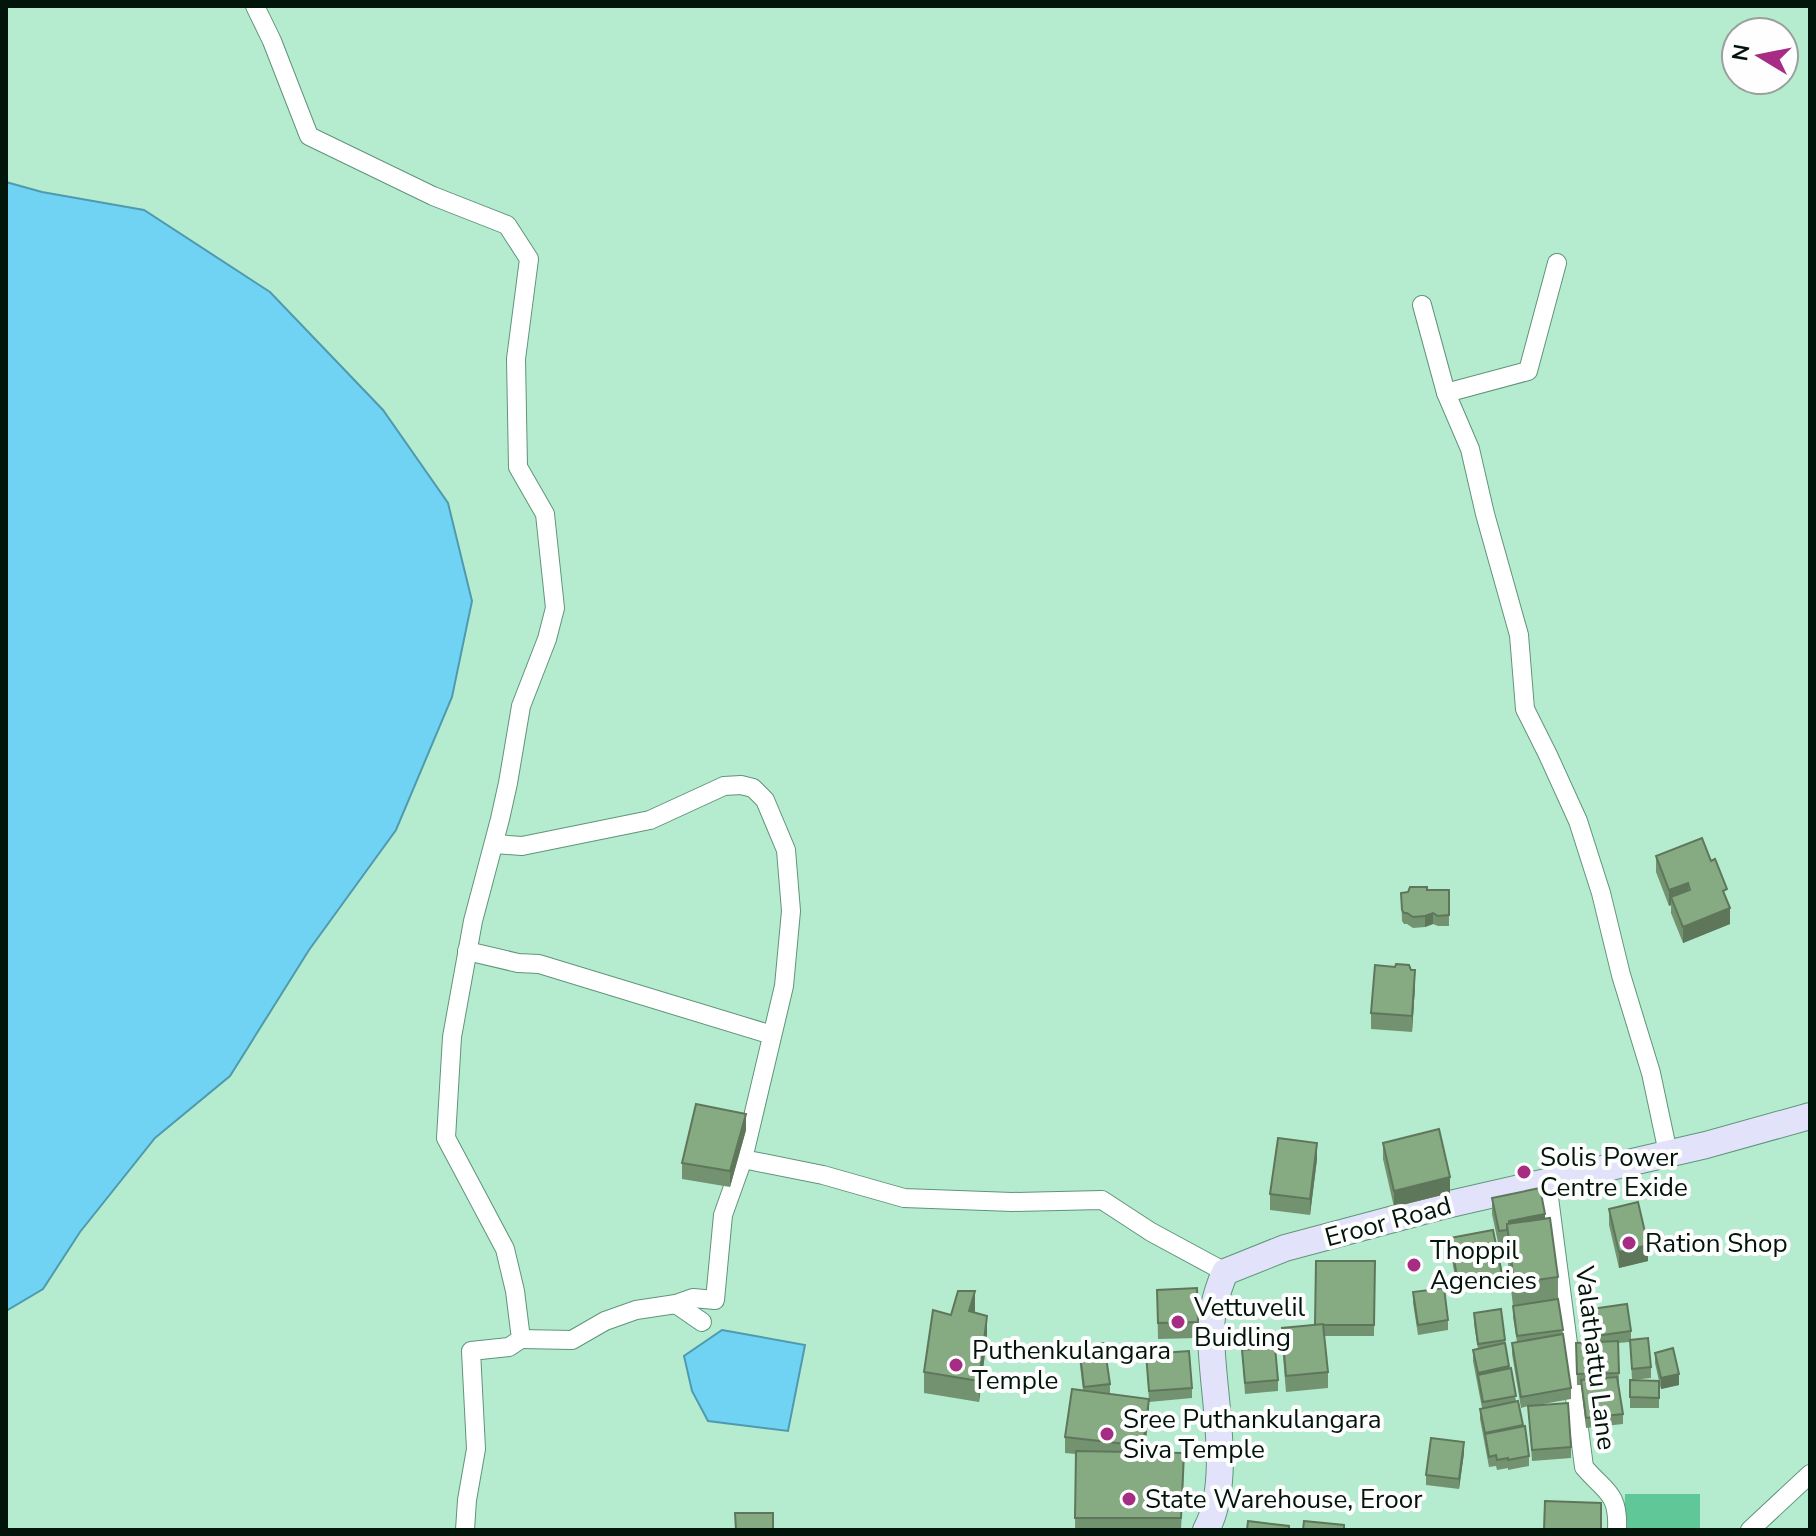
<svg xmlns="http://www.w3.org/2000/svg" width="1816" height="1536" font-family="'Nunito Sans',sans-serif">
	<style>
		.green { fill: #60c799 }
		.water { fill: #70d3f4; stroke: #4f9aae; stroke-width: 2 }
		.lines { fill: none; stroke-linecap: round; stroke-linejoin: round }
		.minor-casing { stroke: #60947a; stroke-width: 20 }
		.secondary-casing { stroke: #60947a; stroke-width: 28 }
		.minor { stroke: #fff; stroke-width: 18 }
		.secondary { stroke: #e2e3fa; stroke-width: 26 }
		.wall { fill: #739270 }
		.shaded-wall { fill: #5e775b }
		.building { fill: #86aa82; stroke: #5e775b; stroke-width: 2 }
		.poi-dot { fill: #a62d83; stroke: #fefefe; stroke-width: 3 }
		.labels { text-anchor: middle; stroke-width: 8; stroke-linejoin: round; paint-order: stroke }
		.poi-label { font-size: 26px; fill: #02150b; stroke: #fefefe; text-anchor: start }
		.street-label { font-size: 26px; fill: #02150b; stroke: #fefefe }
	</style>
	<rect width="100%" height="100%" fill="#b5eccf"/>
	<polygon class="green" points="1625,1494 1700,1494 1700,1530 1624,1530"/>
	<g class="water">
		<polygon points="6,182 42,192 144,210 270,292 383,410 448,503 472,601 452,697 396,830 309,950 230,1076 155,1138 80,1232 43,1289 6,1311"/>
		<polygon points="722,1330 805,1345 788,1431 708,1421 692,1391 684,1356"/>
	</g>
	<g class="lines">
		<g class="minor-casing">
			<g id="minor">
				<polyline points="255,6 272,41 309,136 433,196 507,225 529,259 516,359 518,467 545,514 555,608 547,639 521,706 508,783 500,819 473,921 452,1037 446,1138 505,1249 515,1291 521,1339 509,1347 471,1351 476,1449 467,1500 465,1530"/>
				<polyline points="1422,305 1446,393 1470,449 1485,514 1519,635 1525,709 1548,755 1578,821 1601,893 1621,975 1651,1073 1668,1153"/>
				<polyline points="1446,393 1528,371 1557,263"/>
				<polyline points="494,844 522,846 650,820 724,786 741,785 753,788 765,800 786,850 791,911 784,986 743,1159 823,1175 904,1198 1012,1202 1102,1200 1151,1232 1225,1272"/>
				<polyline points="467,951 518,963 539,964 772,1035"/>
				<path d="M 1547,1182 L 1584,1467 C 1605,1492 1619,1492 1617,1530"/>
				<polyline points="676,1304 693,1298 715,1300 723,1215 743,1159"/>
				<polyline points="521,1339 572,1340 605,1321 636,1310 676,1304 702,1322"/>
				<polyline points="1750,1530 1810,1474"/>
			</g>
		</g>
		<g class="secondary-casing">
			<path id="secondary" d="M 1206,1530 C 1234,1479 1211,1390 1211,1332 C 1211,1311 1217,1291 1225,1272 L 1285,1248 L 1446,1205 L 1706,1145 L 1810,1116"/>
		</g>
		<use href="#minor" class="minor"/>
		<use href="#secondary" class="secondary"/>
	</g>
	<g class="wall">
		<polygon points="1656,856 1727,899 1730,924 1683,943 1671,913 1671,905 1669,906 1656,872"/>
		<polygon points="1427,890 1449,890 1449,926 1438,926 1433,924 1425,927 1413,928 1407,924 1404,924 1402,921 1401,893"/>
		<polygon points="1415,986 1412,1032 1371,1029 1371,1013"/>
		<polygon points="746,1130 730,1187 682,1179 682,1163"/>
		<polygon points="1383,1143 1450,1193 1394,1207 1383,1159"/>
		<polygon points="1317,1159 1310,1215 1270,1210 1270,1194"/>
		<polygon points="1492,1198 1545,1219 1558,1277 1558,1299 1571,1388 1571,1399 1532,1406 1571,1447 1571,1458 1532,1461 1528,1406 1521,1408 1512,1354 1512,1343 1517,1342 1513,1317 1513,1306 1507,1255 1507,1246 1499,1247 1492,1214"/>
		<polygon points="1609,1209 1648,1261 1619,1268 1609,1225"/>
		<polygon points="1450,1238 1502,1274 1502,1284 1458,1293 1450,1249"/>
		<polygon points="1375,1261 1374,1336 1324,1336 1328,1372 1328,1388 1286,1392 1282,1344 1282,1328 1315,1325"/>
		<polygon points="1197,1288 1198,1338 1158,1339 1157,1290"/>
		<polygon points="1413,1292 1448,1320 1448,1330 1418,1335 1413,1303"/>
		<polygon points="1584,1310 1631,1331 1631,1340 1651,1367 1651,1378 1632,1380 1630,1342 1618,1343 1619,1384 1618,1384 1623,1414 1623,1424 1586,1428 1581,1385 1577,1385 1576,1343 1587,1342"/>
		<polygon points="975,1312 987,1337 979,1402 924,1393 924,1372 951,1315"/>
		<polygon points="1474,1313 1505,1340 1505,1347 1516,1401 1529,1456 1529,1466 1508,1470 1508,1468 1497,1470 1496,1466 1489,1467 1480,1419 1480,1409 1482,1408 1473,1361 1473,1350 1478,1349 1474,1324"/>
		<polygon points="1079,1346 1110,1384 1110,1394 1149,1415 1144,1452 1184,1469 1181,1530 1075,1530 1076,1454 1065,1453 1065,1437 1083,1391 1079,1357"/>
		<polygon points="1242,1350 1278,1380 1278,1391 1245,1394"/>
		<polygon points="1655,1353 1679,1385 1661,1389 1659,1382 1659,1408 1630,1408 1630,1380 1659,1381 1655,1363"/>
		<polygon points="1146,1354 1192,1388 1192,1398 1149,1402"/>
		<polygon points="1464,1453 1459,1489 1426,1485 1426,1475"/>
	</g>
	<g class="shaded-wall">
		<polygon points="1688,883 1688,899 1671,897 1671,905 1669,906 1669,890"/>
		<polygon points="1730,908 1730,924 1683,943 1683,927"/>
		<polygon points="1433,913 1433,924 1425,927 1425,916"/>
		<polygon points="1415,970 1415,986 1412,1032 1412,1016"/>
		<polygon points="746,1114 746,1130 730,1187 730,1171"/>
		<polygon points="1317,1143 1317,1159 1310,1215 1310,1199"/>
		<polygon points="1450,1177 1450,1193 1394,1207 1394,1191"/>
		<polygon points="1545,1214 1545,1230 1510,1237 1509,1221"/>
		<polygon points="1648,1245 1648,1261 1619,1268 1619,1252"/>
		<polygon points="975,1291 975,1312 969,1311"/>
		<polygon points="987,1316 987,1337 979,1402 979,1381"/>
		<polygon points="1509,1366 1509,1376 1478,1376 1478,1373"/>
		<polygon points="1679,1374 1679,1385 1661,1389 1661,1378"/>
		<polygon points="1149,1399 1149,1415 1143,1462 1143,1446"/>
		<polygon points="1523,1425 1523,1435 1485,1436 1485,1433"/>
		<polygon points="1464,1442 1464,1453 1459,1489 1459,1479"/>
	</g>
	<g class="building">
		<polygon points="1702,838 1711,861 1715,859 1727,889 1723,891 1730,908 1683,927 1671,897 1690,890 1688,883 1669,890 1656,856"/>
		<polygon points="1410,887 1427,887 1427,890 1449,890 1449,915 1438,916 1433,913 1425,916 1413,917 1407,913 1404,913 1402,910 1401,893 1408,892"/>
		<polygon points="1396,964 1409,965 1411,970 1415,970 1412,1016 1371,1013 1375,965 1395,967"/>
		<polygon points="696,1104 746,1114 730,1171 682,1163"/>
		<polygon points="1439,1129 1450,1177 1394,1191 1383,1143"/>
		<polygon points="1278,1138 1317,1143 1310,1199 1270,1194"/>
		<polygon points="1540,1188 1545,1214 1509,1221 1509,1224 1507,1224 1507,1230 1499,1231 1492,1198"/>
		<polygon points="1638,1202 1648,1245 1619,1252 1609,1209"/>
		<polygon points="1550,1218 1558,1277 1514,1283 1507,1224"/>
		<polygon points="1493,1230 1502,1274 1458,1282 1450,1238"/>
		<polygon points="1316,1261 1375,1261 1374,1325 1315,1325"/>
		<polygon points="1197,1288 1198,1322 1158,1323 1157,1290"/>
		<polygon points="1444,1288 1448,1320 1418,1325 1413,1292"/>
		<polygon points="958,1291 975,1291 969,1311 987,1316 979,1381 924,1372 933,1310 951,1315"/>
		<polygon points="1558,1299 1563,1330 1517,1336 1513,1306"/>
		<polygon points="1627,1304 1631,1331 1588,1337 1584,1310"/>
		<polygon points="1501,1309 1505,1340 1478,1344 1474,1313"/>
		<polygon points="1323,1324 1328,1372 1286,1376 1282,1328"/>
		<polygon points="1563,1334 1571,1388 1521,1397 1512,1343"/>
		<polygon points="1648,1338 1651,1367 1632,1369 1630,1340"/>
		<polygon points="1618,1341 1619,1373 1577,1374 1576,1343"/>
		<polygon points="1104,1343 1110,1384 1084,1387 1079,1346"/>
		<polygon points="1505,1343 1509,1366 1478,1373 1473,1350"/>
		<polygon points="1275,1347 1278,1380 1245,1383 1242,1350"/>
		<polygon points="1673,1348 1679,1374 1661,1378 1655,1353"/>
		<polygon points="1189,1351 1192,1388 1149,1391 1146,1354"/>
		<polygon points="1511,1368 1516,1396 1483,1402 1478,1375"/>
		<polygon points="1617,1377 1623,1414 1586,1418 1581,1380"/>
		<polygon points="1630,1380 1659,1381 1659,1398 1630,1397"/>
		<polygon points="1072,1389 1149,1399 1143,1446 1065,1437"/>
		<polygon points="1518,1401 1523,1425 1485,1433 1480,1409"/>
		<polygon points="1568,1403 1571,1447 1532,1450 1528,1406"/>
		<polygon points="1525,1426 1529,1456 1508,1460 1508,1458 1497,1460 1496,1455 1489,1457 1485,1434"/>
		<polygon points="1431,1438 1464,1442 1459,1479 1426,1475"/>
		<polygon points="1076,1451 1184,1453 1181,1518 1075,1518"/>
		<polygon points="1545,1501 1601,1503 1601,1530 1544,1530"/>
		<polygon points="735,1513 773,1513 773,1530 736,1530"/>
		<polygon points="1248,1521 1289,1526 1289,1530 1247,1530"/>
		<polygon points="1304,1521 1344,1525 1344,1530 1303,1530"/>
	</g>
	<g class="poi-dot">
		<circle cx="1524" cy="1172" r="8"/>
		<circle cx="1629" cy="1243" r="8"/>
		<circle cx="1414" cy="1265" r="8"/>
		<circle cx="1178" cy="1322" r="8"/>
		<circle cx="956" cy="1365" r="8"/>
		<circle cx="1107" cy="1434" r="8"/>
		<circle cx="1129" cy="1499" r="8"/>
	</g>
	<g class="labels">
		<g class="poi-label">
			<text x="1540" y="1166">Solis Power<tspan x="1540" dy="30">Centre Exide</tspan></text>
			<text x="1645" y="1252">Ration Shop</text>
			<text x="1430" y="1259">Thoppil<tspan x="1430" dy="30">Agencies</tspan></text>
			<text x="1194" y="1316">Vettuvelil<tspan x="1194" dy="30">Buidling</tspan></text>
			<text x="972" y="1359">Puthenkulangara<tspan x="972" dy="30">Temple</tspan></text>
			<text x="1123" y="1428">Sree Puthankulangara<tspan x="1123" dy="30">Siva Temple</tspan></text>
			<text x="1145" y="1508">State Warehouse, Eroor</text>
		</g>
		<g class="street-label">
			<text transform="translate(1388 1221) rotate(-15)" y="9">Eroor Road</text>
			<text transform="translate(1596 1358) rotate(83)" y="9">Valathattu Lane</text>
		</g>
	</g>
	<rect width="1816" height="1536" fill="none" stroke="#02150b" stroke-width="16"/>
	<g transform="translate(1760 56) rotate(280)"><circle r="38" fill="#fefefe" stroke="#99a19d" stroke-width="2"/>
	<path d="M0-6L14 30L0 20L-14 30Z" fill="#a62d83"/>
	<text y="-12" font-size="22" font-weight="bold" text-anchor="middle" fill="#02150b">N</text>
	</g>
</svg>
